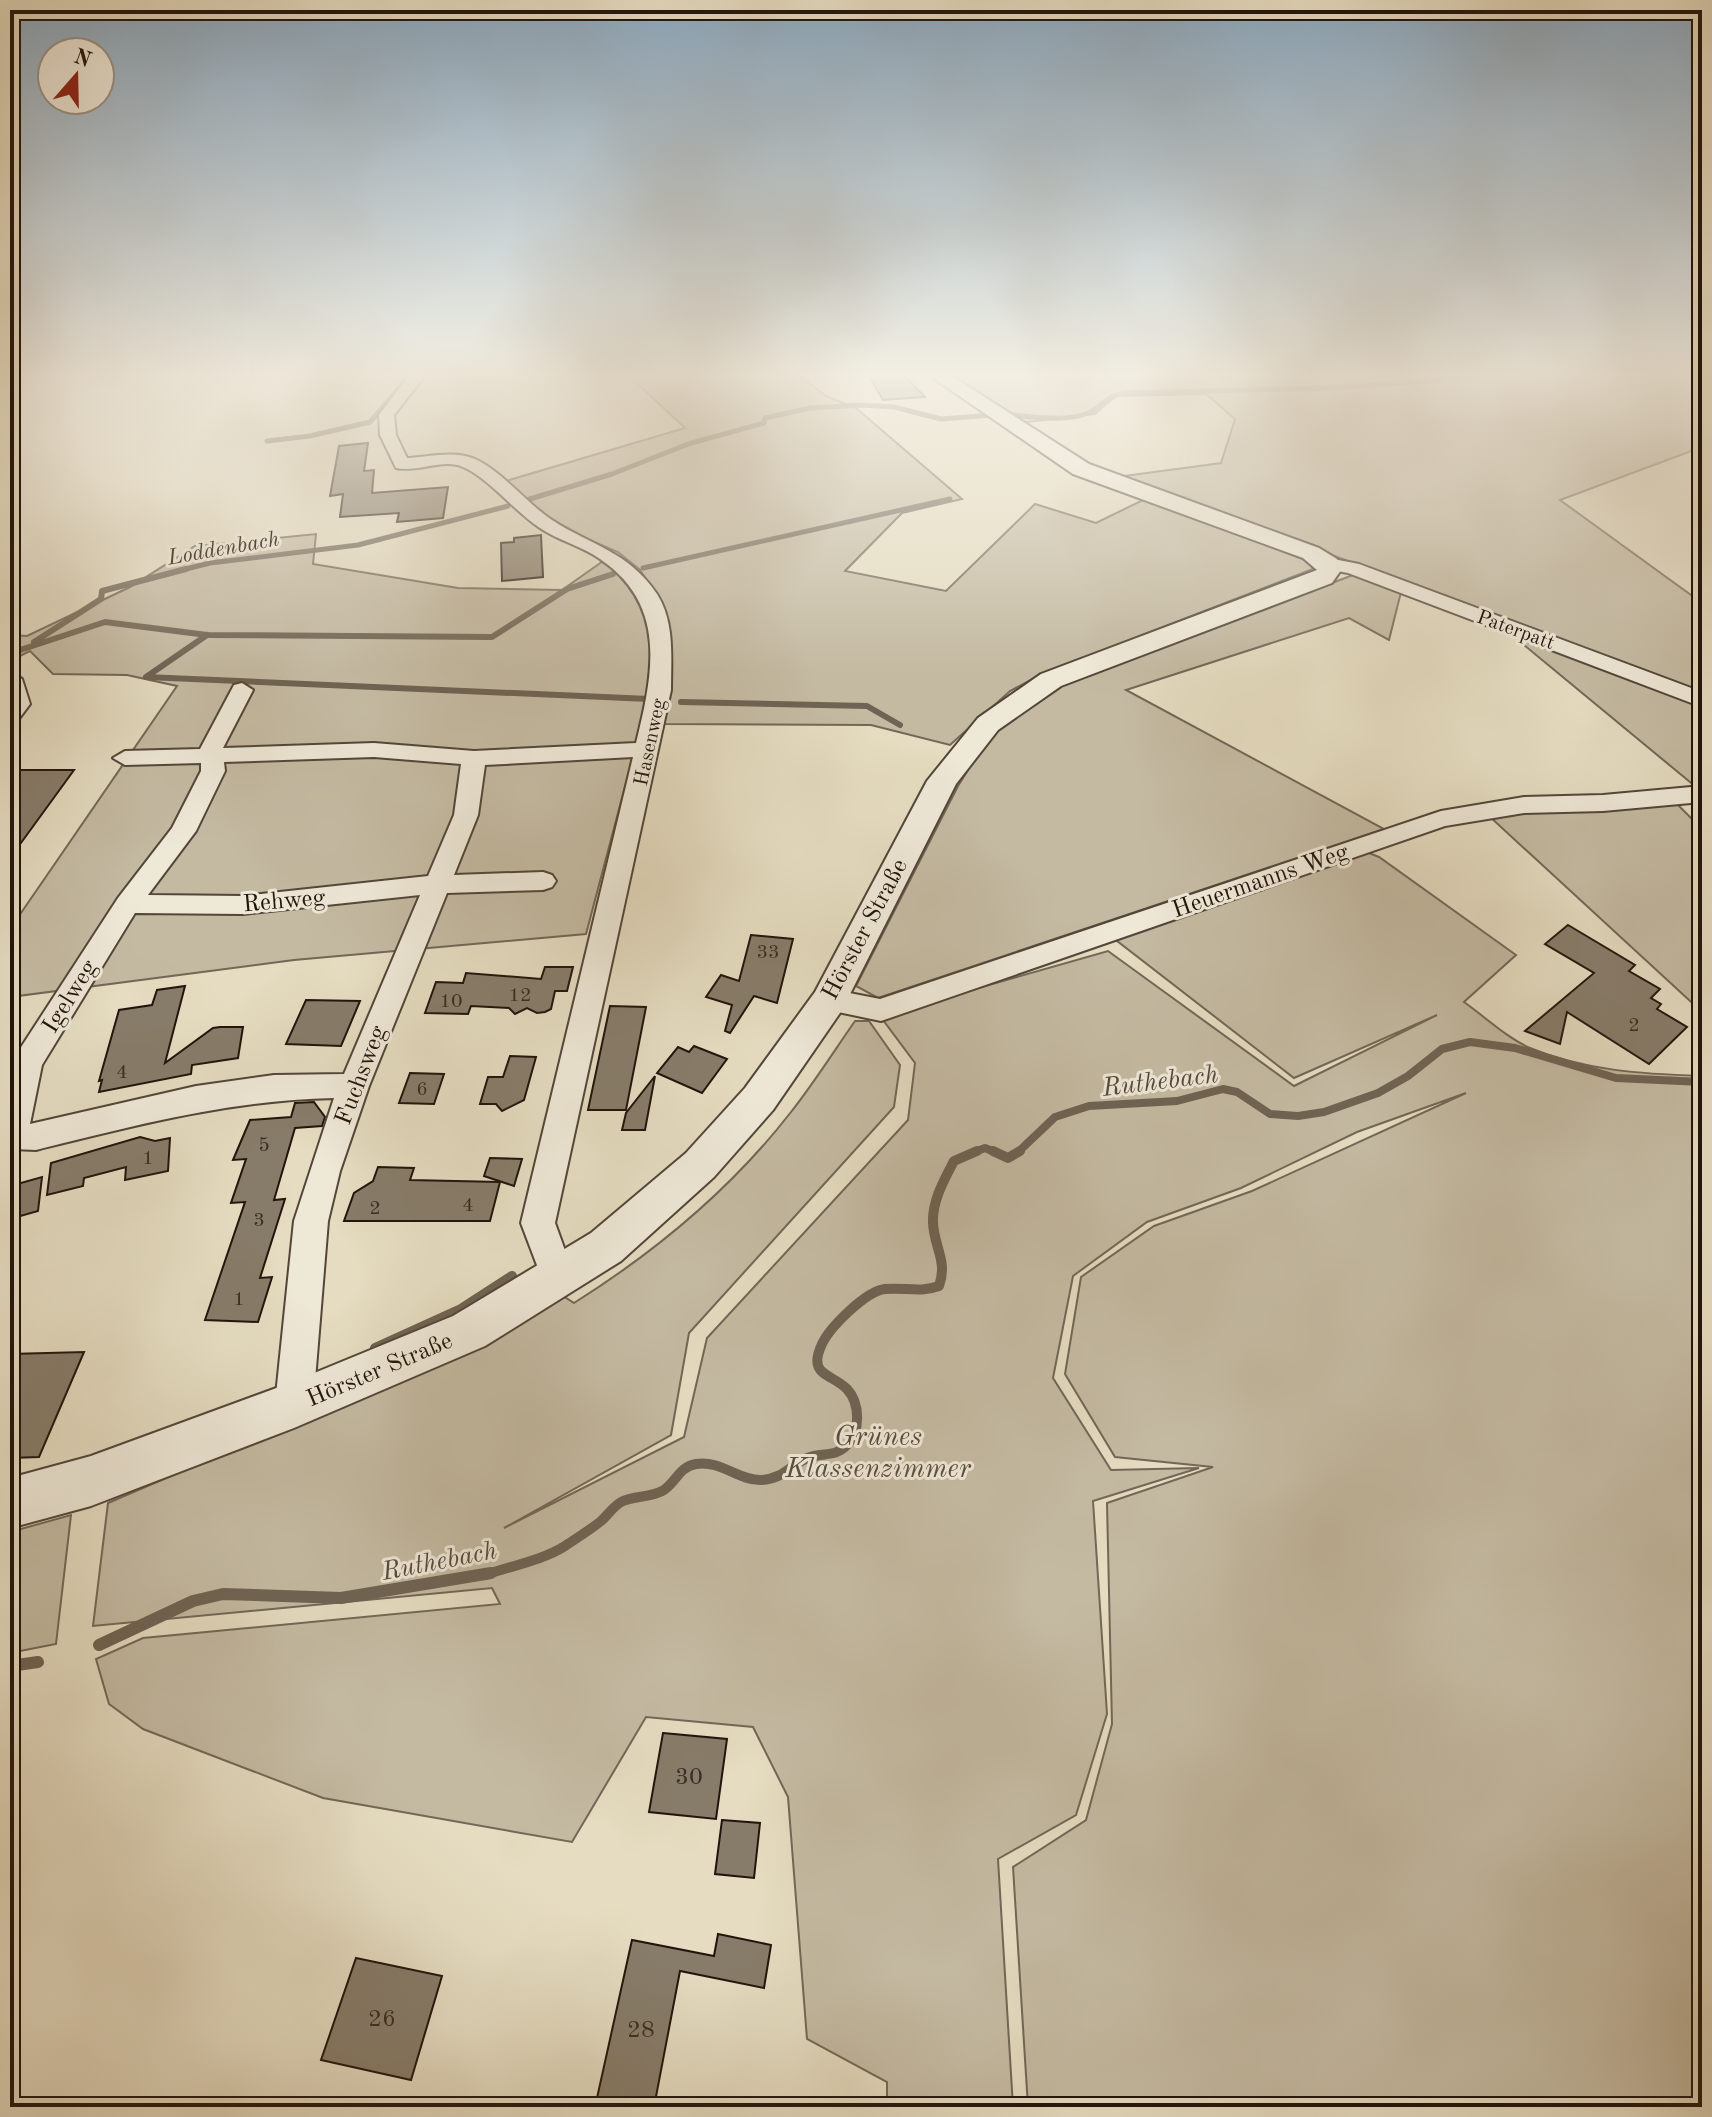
<svg xmlns="http://www.w3.org/2000/svg" width="1712" height="2117" font-family="'Old Standard TT',serif">
	<style>
		.green { fill: #c4baa2; stroke: #736757; stroke-width: 2 }
		.lines { fill: none; stroke-linecap: round; stroke-linejoin: round }
		.stream-far4 { stroke: #6f6353; stroke-width: 5 }
		.stream-far3 { stroke: #6f6353; stroke-width: 6 }
		.stream-far2 { stroke: #6f6353; stroke-width: 8 }
		.stream-far1 { stroke: #6f6353; stroke-width: 10 }
		.stream { stroke: #6f6353; stroke-width: 12 }
		.building { fill: #877c6a; stroke: #22140c; stroke-width: 2 }
		.minor-casing { stroke: #534639; stroke-width: 4 }
		.tertiary-casing { stroke: #534639; stroke-width: 4 }
		.minor { fill: #eee8d7; fill-rule: evenodd }
		.tertiary { fill: #eee8d7; fill-rule: evenodd }
		.labels { text-anchor: middle; stroke-width: 6; stroke-linejoin: round; paint-order: stroke }
		.far-street-label { font-size: 20px; fill: #22140c; stroke: #eee8d7 }
		.number-label { font-size: 20px; fill: #3b2e24 }
		.far-water-label { font-size: 22px; font-style: italic; fill: #56493c; stroke: #eee8d7 }
		.street-label { font-size: 24px; fill: #22140c; stroke: #eee8d7 }
		.near-number-label { font-size: 24px; fill: #3b2e24 }
		.water-label { font-size: 26px; font-style: italic; fill: #56493c; stroke: #eee8d7 }
		.near-park-label { font-size: 28px; font-style: italic; fill: #5b4e40; stroke: #eee8d7 }
	</style>
	<rect width="100%" height="100%" fill="#e5dcc1"/>
	<filter id="stains"><feTurbulence type="fractalNoise" baseFrequency=".0025" numOctaves="4"/><feColorMatrix values="0 0 0 0 .2 0 0 0 0 .09 0 0 0 0 .02 0 0 0 .5 -.17"/></filter>
	<radialGradient id="worn" r=".72"><stop offset=".6" stop-color="#630" stop-opacity="0"/><stop offset="1" stop-color="#630" stop-opacity=".3"/></radialGradient>
	<g class="green">
		<polygon points="626,373 796,373 826,396 856,408 962,499 902,513 845,571 946,591 1035,504 1096,523 1145,499 1309,560 1313,569 1042,674 1010,691 950,745 871,725 663,724 659,600 640,570 618,552 552,524 499,483 685,428"/>
		<polygon points="941,373 1702,373 1702,447 1560,500 1702,603 1702,786 1696,787 1507,631 1401,592 1389,640 1349,618 1126,690 1384,829 878,998 856,986 958,786 978,754 1000,728 1061,686 1353,575 1351,562 1117,477 1221,463 1235,419 1206,394 1116,396 1095,414 1019,423"/>
		<polygon points="316,534 313,564 458,588 562,590 606,559 628,577 653,630 650,692 586,934 294,960 10,997 10,929 177,686 127,675 53,674 30,651 10,661 10,635 27,636 130,587 195,546"/>
		<polygon points="1676,803 1702,829 1702,1012 1489,816 1532,810"/>
		<path d="M 1364,851 L 1379,857 L 1516,955 L 1464,1002 C 1484,1016 1507,1038 1530,1048 C 1585,1071 1644,1074 1702,1076 L 1702,2107 L 1028,2107 L 1013,1867 L 1086,1820 L 1112,1724 L 1107,1503 L 1213,1467 L 1115,1457 L 1065,1374 L 1081,1277 L 1154,1226 L 1252,1191 L 1466,1093 L 1357,1132 L 1241,1188 L 1147,1222 L 1073,1276 L 1053,1378 L 1111,1470 L 1199,1468 L 1093,1501 L 1107,1714 L 1076,1815 L 998,1859 L 1013,2107 L 887,2107 L 887,2082 L 807,2039 L 788,1797 L 753,1727 L 646,1717 L 572,1842 L 323,1798 L 143,1729 L 109,1704 L 96,1659 L 143,1638 L 500,1604 L 492,1588 L 93,1626 L 108,1503 L 483,1342 L 560,1294 L 574,1303 C 655,1252 732,1188 791,1112 C 814,1083 834,1051 855,1021 L 869,1021 L 900,1065 L 894,1107 L 689,1333 L 671,1435 L 504,1528 L 684,1437 L 707,1338 L 908,1120 L 915,1063 L 880,1016 L 1108,951 L 1294,1086 L 1437,1015 L 1294,1078 L 1112,937 Z"/>
		<polygon points="71,1515 56,1644 10,1653 10,1532"/>
	</g>
	<g class="lines">
		<g class="stream-far4">
			<path d="M 1012,415 C 1035,417 1066,422 1088,413 C 1102,408 1101,397 1126,393 L 1326,388 L 1441,380 L 1447,373"/>
			<polyline points="267,441 310,436 370,422 412,373"/>
			<polyline points="520,502 612,474 688,444 764,423 765,418 810,408 862,405 894,407 941,419 992,415"/>
			<polyline points="643,568 950,499"/>
			<polyline points="178,571 210,563 358,545 508,506"/>
		</g>
		<g class="stream-far3">
			<polyline points="207,635 146,677 649,699"/>
			<polyline points="34,642 101,599 102,591 186,569"/>
			<polyline points="20,650 105,622 207,635 492,637 567,589 613,574"/>
			<polyline points="681,702 867,706 900,725"/>
		</g>
		<g class="stream-far2">
			<polyline points="972,1153 985,1148 997,1153"/>
			<polyline points="1017,1153 1055,1117 1089,1106 1177,1101 1223,1089 1237,1092 1270,1114 1298,1116 1324,1112 1378,1093 1408,1076 1442,1049 1470,1042 1515,1048 1616,1078 1702,1082"/>
		</g>
		<g class="stream-far1">
			<polyline points="993,1151 1008,1158 1020,1151"/>
			<polyline points="375,1348 461,1309 512,1276"/>
			<path d="M 485,1575 C 511,1566 543,1560 565,1546 C 577,1538 590,1530 601,1521 C 608,1515 614,1505 623,1501 C 635,1496 653,1497 664,1490 C 677,1481 679,1467 696,1464 C 721,1460 737,1480 760,1480 C 787,1479 791,1461 814,1456 C 828,1453 836,1456 847,1445 C 861,1431 860,1403 847,1389 C 831,1373 807,1376 822,1344 C 830,1327 866,1291 885,1289 C 904,1287 920,1293 939,1286 C 948,1261 934,1247 933,1223 C 932,1201 944,1180 954,1161 L 977,1151"/>
		</g>
		<g class="stream">
			<polyline points="99,1645 193,1601 223,1594 341,1598 491,1573"/>
			<polyline points="10,1666 38,1662"/>
		</g>
	</g>
	<g class="building">
		<polygon points="867,373 902,373 925,397 883,400"/>
		<polygon points="368,443 364,471 374,470 372,493 448,487 443,518 397,522 399,513 340,517 343,494 330,496 339,446"/>
		<polygon points="541,535 543,577 502,581 501,543 514,542 514,538"/>
		<polygon points="10,770 74,770 10,858"/>
		<polygon points="1568,925 1635,965 1629,971 1660,989 1651,998 1661,1004 1657,1009 1687,1027 1649,1064 1567,1012 1560,1044 1525,1031 1594,973 1545,944"/>
		<polygon points="751,935 793,939 777,1003 754,996 730,1033 725,1031 732,1005 706,997 721,975 739,981"/>
		<polygon points="545,967 573,967 567,991 555,991 551,1009 545,1012 537,1013 527,1008 515,1014 509,1008 471,1006 468,1014 425,1013 436,982 463,983 466,973 541,979"/>
		<polygon points="185,986 165,1063 213,1028 220,1027 243,1027 238,1058 192,1065 191,1074 99,1092 102,1080 99,1081 119,1010 152,1005 157,990"/>
		<polygon points="306,1000 360,1001 341,1046 286,1044"/>
		<polygon points="610,1006 646,1007 626,1110 588,1110"/>
		<polygon points="694,1046 727,1059 702,1093 657,1073 678,1047 689,1052"/>
		<polygon points="510,1056 536,1057 524,1100 502,1111 496,1104 480,1104 488,1077 503,1077"/>
		<polygon points="410,1073 444,1074 434,1104 399,1103"/>
		<polygon points="655,1076 645,1130 622,1130 626,1113"/>
		<polygon points="314,1102 325,1117 322,1126 295,1128 274,1200 285,1199 260,1278 272,1277 258,1322 205,1320 245,1202 231,1203 246,1159 233,1160 250,1120 291,1117 295,1103"/>
		<polygon points="140,1137 155,1141 170,1138 168,1171 125,1180 126,1167 84,1178 83,1186 47,1195 51,1163"/>
		<polygon points="490,1158 522,1159 514,1186 484,1176"/>
		<polygon points="378,1167 414,1168 410,1180 500,1182 490,1221 344,1221 354,1193 373,1181"/>
		<polygon points="42,1177 38,1211 10,1219 10,1186"/>
		<polygon points="84,1352 39,1457 10,1458 10,1354"/>
		<polygon points="663,1733 727,1739 716,1819 649,1812"/>
		<polygon points="722,1820 760,1823 754,1878 715,1874"/>
		<polygon points="718,1934 771,1945 764,1988 680,1971 654,2107 595,2107 632,1940 714,1956"/>
		<polygon points="356,1958 442,1976 411,2080 321,2060"/>
	</g>
	<g class="lines">
		<g class="minor-casing">
			<g id="minor">
				<path d="M 411,373 L 427,373 L 394,415 L 396,435 L 407,458 C 428,457 455,450 475,459 C 503,472 526,503 552,520 C 592,546 628,551 657,594 C 675,622 671,658 671,690 L 555,1223 L 575,1278 L 570,1289 L 558,1294 L 546,1289 L 521,1223 L 633,757 L 485,765 L 478,815 L 454,875 L 543,872 L 552,875 L 556,881 L 552,887 L 543,890 L 447,893 L 369,1086 L 340,1171 L 328,1221 L 313,1405 L 307,1418 L 294,1423 L 281,1418 L 275,1405 L 294,1221 L 334,1098 C 231,1100 136,1125 36,1150 L 12,1149 L 10,1072 L 16,1055 L 118,898 L 172,828 L 201,771 L 201,763 L 125,765 L 113,758 L 125,751 L 200,749 L 234,685 L 242,683 L 253,690 L 223,748 L 374,743 L 474,751 L 636,743 C 653,674 668,605 600,559 C 582,546 559,541 540,528 C 515,512 489,478 463,467 C 444,458 417,473 396,468 L 380,435 L 379,415 ZM 374,757 L 461,764 L 454,815 L 428,876 L 243,896 L 148,895 L 196,831 L 225,771 L 224,762 ZM 420,895 L 344,1074 L 274,1075 L 196,1086 L 30,1124 L 42,1065 L 135,913 L 243,914 Z"/>
				<polygon points="1328,558 1359,564 1702,692 1702,707 1348,573 1321,568 1318,564"/>
				<polygon points="11,672 22,679 30,704 18,720 10,722"/>
				<polygon points="1702,786 1702,802 1603,811 1524,813 1445,826 881,1021 819,1008 815,1000 819,992 829,989 880,999 1441,811 1524,797 1603,795"/>
			</g>
		</g>
		<g class="tertiary-casing">
			<polygon id="tertiary" points="926,373 947,373 1089,464 1319,548 1337,559 1341,570 1332,583 1061,686 998,730 956,784 842,1010 773,1110 714,1177 621,1261 485,1346 294,1428 91,1506 10,1528 10,1478 91,1456 290,1383 453,1316 591,1233 686,1153 745,1088 815,992 927,781 978,718 1041,674 1317,570 1303,558 1073,474"/>
		</g>
		<use href="#minor" class="minor"/>
		<use href="#tertiary" class="tertiary"/>
	</g>
	<linearGradient id="sky" x2="0" y2="1"><stop stop-color="#8ca9c0"/><stop offset="0.56" stop-color="#f3efe3"/><stop offset="1" stop-color="#f3efe3" stop-opacity="0"/></linearGradient>
	<rect width="1712" height="669" fill="url(#sky)"/>
	<g class="labels">
		<g class="far-street-label">
			<text transform="translate(1516 629) rotate(20)" y="7">Paterpatt</text>
			<text transform="translate(649 742) rotate(-78)" y="7">Hasenweg</text>
		</g>
		<g class="number-label">
			<text x="768" y="958">33</text>
			<text x="520" y="1001">12</text>
			<text x="451" y="1007">10</text>
			<text x="1634" y="1031">2</text>
			<text x="122" y="1078">4</text>
			<text x="422" y="1095">6</text>
			<text x="264" y="1151">5</text>
			<text x="148" y="1164">1</text>
			<text x="468" y="1211">4</text>
			<text x="375" y="1214">2</text>
			<text x="259" y="1226">3</text>
			<text x="239" y="1305">1</text>
		</g>
		<g class="far-water-label">
			<text transform="translate(223 547) rotate(-10)" y="8">Loddenbach</text>
		</g>
		<g class="street-label">
			<text transform="translate(1260 880) rotate(-19)" y="8">Heuermanns Weg</text>
			<text transform="translate(284 900) rotate(-5)" y="8">Rehweg</text>
			<text transform="translate(864 929) rotate(-62)" y="8">Hörster Straße</text>
			<text transform="translate(69 996) rotate(-58)" y="8">Igelweg</text>
			<text transform="translate(360 1075) rotate(-69)" y="8">Fuchsweg</text>
			<text transform="translate(379 1369) rotate(-23)" y="8">Hörster Straße</text>
		</g>
		<g class="near-number-label">
			<text x="689" y="1784">30</text>
			<text x="382" y="2026">26</text>
			<text x="641" y="2037">28</text>
		</g>
		<g class="water-label">
			<text transform="translate(1160 1080) rotate(-7)" y="9">Ruthebach</text>
			<text transform="translate(439 1560) rotate(-11)" y="9">Ruthebach</text>
		</g>
		<g class="near-park-label">
			<text x="878" y="1445">Grünes<tspan x="878" dy="32">Klassenzimmer</tspan></text>
		</g>
	</g>
	<rect width="1712" height="2117" fill="none" stroke="#e5dcc1" stroke-width="40"/>
	<rect x="12" y="12" width="1688" height="2093" fill="none" stroke="#22140c" stroke-width="4"/>
	<rect x="20" y="20" width="1672" height="2077" fill="none" stroke="#22140c" stroke-width="2"/>
	<g transform="translate(76 76) rotate(20)"><circle r="38" fill="#eee8d7" stroke="#9c9386" stroke-width="2"/>
	<path d="M0-6L14 30L0 20L-14 30Z" fill="#8f2418"/>
	<text y="-12" font-size="22" font-weight="bold" text-anchor="middle" fill="#22140c">N</text>
	</g>
	<rect width="100%" height="100%" filter="url(#stains)"/>
	<rect width="100%" height="100%" fill="url(#worn)"/>
</svg>
